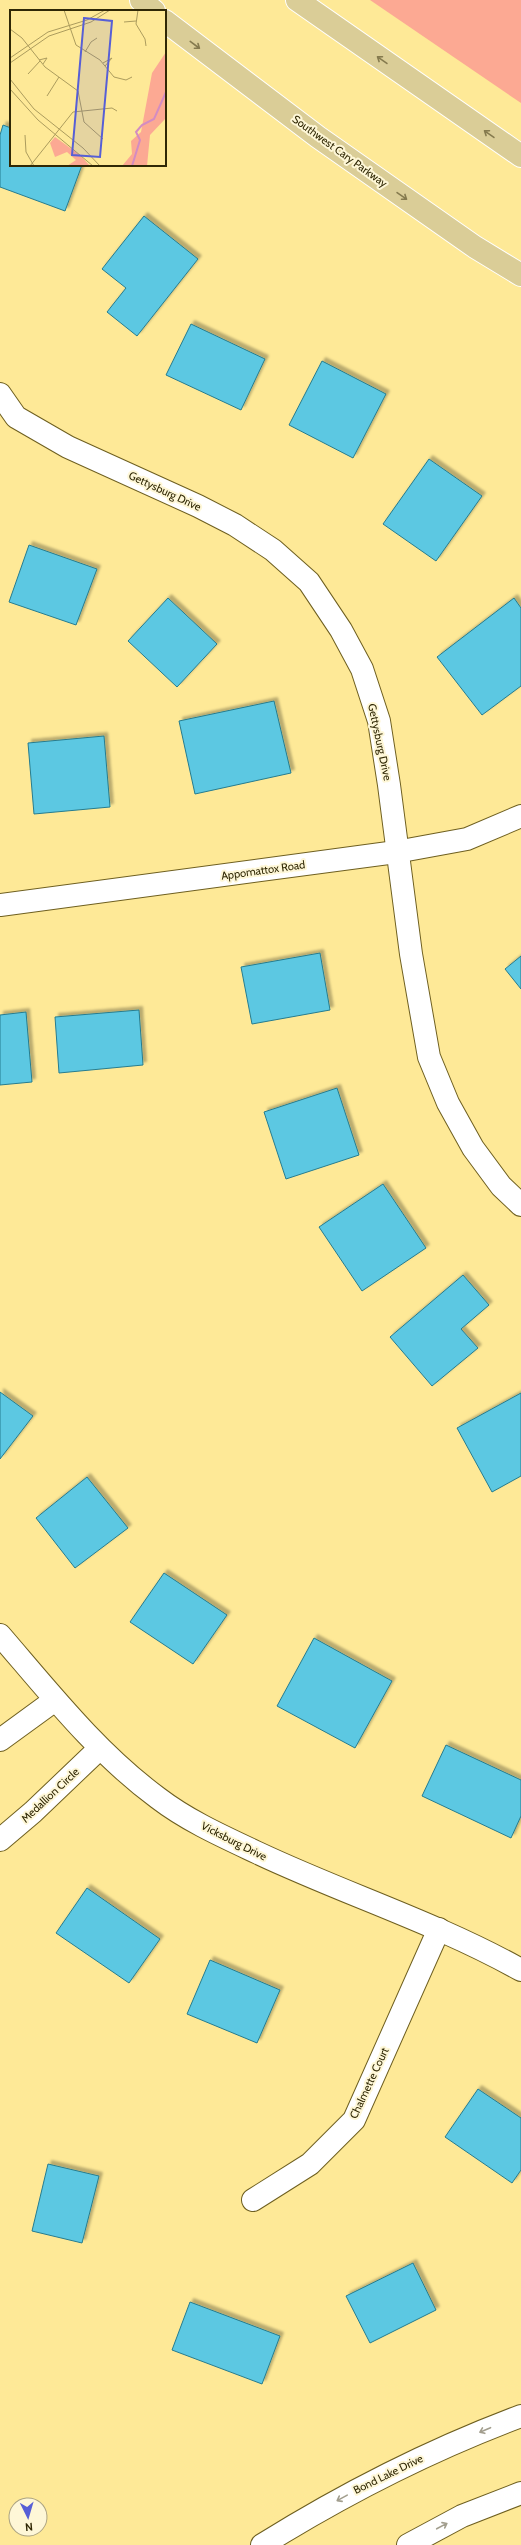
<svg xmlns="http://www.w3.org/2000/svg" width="521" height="2545" font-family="Cabin,sans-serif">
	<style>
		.green { fill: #fca993 }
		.building { fill: #5cc8e2; stroke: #267c8f; filter: url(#shadow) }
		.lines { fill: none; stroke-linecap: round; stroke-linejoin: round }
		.minor-casing { stroke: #6e5f20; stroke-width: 24 }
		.primary-casing { stroke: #fff; stroke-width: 24 }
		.minor { stroke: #fff; stroke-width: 22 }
		.primary { stroke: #dacd97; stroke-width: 22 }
		.oneway { stroke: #857a4e }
		.oneway2 { stroke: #a29e8e }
		.labels { text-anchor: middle; stroke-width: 4; stroke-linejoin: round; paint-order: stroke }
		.street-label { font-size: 11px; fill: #302805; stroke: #fef7d7 }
		.inset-river { fill: none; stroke: #d38cc2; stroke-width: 2 }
		.inset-road { fill: none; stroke: #ac9c5d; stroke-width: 1 }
		.view { fill: #575fd6; fill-opacity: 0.15; stroke: #575fd6; stroke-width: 2 }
		.inset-edge { fill: none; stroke: #302805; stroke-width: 2 }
	</style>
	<defs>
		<filter id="shadow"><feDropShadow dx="3.5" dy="-3.5" stdDeviation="1" flood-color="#0004"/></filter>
	</defs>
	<rect width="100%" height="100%" fill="#fee997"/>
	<polygon class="green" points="370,0 521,0 521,103"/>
	<g class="building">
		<polygon points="3,125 11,128 11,165 82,165 65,211 0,187 0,135"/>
		<polygon points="144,216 198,259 137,336 107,312 126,288 102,269"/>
		<polygon points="191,324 265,359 241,410 166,375"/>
		<polygon points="322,361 386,394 353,458 289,425"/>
		<polygon points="429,459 482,496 436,561 383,524"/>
		<polygon points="29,545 97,569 76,625 9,602"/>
		<polygon points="168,598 217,644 177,687 128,641"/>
		<polygon points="514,598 521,608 521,686 482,715 437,657"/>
		<polygon points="274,701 291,773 195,794 179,721"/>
		<polygon points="104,736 110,807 34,814 28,743"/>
		<polygon points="320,953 330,1010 252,1024 241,967"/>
		<polygon points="521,956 521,989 505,969"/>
		<polygon points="139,1010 143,1065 59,1073 55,1017"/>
		<polygon points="26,1012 32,1082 0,1085 0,1015"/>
		<polygon points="337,1088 359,1155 286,1179 264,1112"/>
		<polygon points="383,1184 426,1248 362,1291 319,1227"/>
		<polygon points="463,1275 489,1305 461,1329 478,1348 432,1386 390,1337"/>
		<polygon points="0,1392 33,1416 0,1459"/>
		<polygon points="521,1393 521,1476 492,1492 457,1428"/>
		<polygon points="87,1477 128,1528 75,1568 36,1518"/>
		<polygon points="164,1573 227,1615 193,1664 130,1622"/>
		<polygon points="314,1638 392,1681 355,1748 277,1706"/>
		<polygon points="446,1745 521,1780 521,1816 511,1838 422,1796"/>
		<polygon points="87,1888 160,1939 129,1983 56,1933"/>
		<polygon points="210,1960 280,1990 257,2043 187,2014"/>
		<polygon points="478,2089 521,2118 521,2170 512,2183 445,2137"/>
		<polygon points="48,2164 99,2176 82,2243 32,2231"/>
		<polygon points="413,2263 436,2310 370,2343 346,2296"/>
		<polygon points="190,2302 280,2336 262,2384 172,2350"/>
	</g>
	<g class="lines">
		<g class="minor-casing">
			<g id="minor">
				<polyline points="0,394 16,417 68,447 198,506 235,525 273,550 309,582 341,630 362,669 379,721 389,785 411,954 429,1057 448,1103 473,1148 501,1186 521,1205"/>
				<polyline points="0,905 396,852 467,839 521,816"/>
				<path d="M 0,1635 C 50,1693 97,1753 158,1798 C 188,1821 224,1837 258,1853 C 345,1894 437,1923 521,1970"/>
				<polyline points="0,1740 55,1700"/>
				<polyline points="0,1840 33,1812 99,1749"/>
				<polyline points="253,2200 310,2164 354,2120 439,1929"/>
				<path d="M 262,2545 C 344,2494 430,2450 521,2416"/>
				<polyline points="408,2545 462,2516 521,2493"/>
			</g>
		</g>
		<g class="primary-casing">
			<g id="primary">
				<polyline points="141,0 154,11"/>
				<polyline points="297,0 521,156"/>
				<polyline points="165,21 318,137 475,247 521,275"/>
			</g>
		</g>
		<use href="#minor" class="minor"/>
		<use href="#primary" class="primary"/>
	</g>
	<defs><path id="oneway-shaft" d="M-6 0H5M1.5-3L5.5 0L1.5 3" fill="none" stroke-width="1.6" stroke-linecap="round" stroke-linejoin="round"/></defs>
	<g class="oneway">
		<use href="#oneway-shaft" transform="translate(195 45) rotate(37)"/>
		<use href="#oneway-shaft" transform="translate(382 60) rotate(-145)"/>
		<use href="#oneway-shaft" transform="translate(489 134) rotate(-145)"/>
		<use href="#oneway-shaft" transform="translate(402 196) rotate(35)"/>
	</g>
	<g class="oneway2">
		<use href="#oneway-shaft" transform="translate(485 2430) rotate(157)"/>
		<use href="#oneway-shaft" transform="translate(342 2498) rotate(151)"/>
		<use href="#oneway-shaft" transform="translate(442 2526) rotate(-28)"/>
	</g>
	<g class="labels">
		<g class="street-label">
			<text transform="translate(340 151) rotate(36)" y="4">Southwest Cary Parkway</text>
			<text transform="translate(165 491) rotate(25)" y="4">Gettysburg Drive</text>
			<text transform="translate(380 742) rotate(78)" y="4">Gettysburg Drive</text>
			<text transform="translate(263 870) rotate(-8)" y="4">Appomattox Road</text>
			<text transform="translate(50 1795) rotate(-43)" y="4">Medallion Circle</text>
			<text transform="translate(234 1841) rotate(27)" y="4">Vicksburg Drive</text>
			<text transform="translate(369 2083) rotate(-65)" y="4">Chalmette Court</text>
			<text transform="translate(388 2474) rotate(-26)" y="4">Bond Lake Drive</text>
		</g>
	</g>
	<g transform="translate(10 10)">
		<rect width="156" height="156" fill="#fee997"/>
		<path d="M 156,42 L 156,108 L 140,125 L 137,156 L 112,156 L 122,144 L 121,131 L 131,122 L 142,63 ZM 45,127 L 70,145 L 80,156 L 57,156 L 66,150 L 57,142 L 45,147 L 40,133 Z" fill="#fca993"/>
		<path class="inset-river" d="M 122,156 L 130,130 L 126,122 L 132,115 L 144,109 L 156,82"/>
		<path class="inset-road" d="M 54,0 L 66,35 L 90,50 L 104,67 L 116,70 L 122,67M 128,0 L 126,14 L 135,29 L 136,36M 114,12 L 126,11M 0,19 L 12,28 L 35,57 L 68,81 L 74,112 L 93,129M 75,42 L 81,32 L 87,28M 0,48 L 38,22 L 77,10 L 95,0M 29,50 L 37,48 L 33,54M 0,53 L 39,26 L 81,12 L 100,0M 93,53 L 102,48 L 95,56M 18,64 L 30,51M 0,69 L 24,99 L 73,138 L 90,156M 0,79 L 28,110 L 83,156M 37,86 L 49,67M 15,125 L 16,142 L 24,156M 20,156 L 63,102 L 102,98 L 107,101"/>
		<path class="view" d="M 74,8 L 102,11 L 90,147 L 62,145 Z"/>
		<rect width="156" height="156" class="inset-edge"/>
	</g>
	<g transform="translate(28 2517) rotate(175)"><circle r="19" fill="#fef7d7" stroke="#aca483"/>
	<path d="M0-3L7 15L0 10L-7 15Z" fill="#575fd6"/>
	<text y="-6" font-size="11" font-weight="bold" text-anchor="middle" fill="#302805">N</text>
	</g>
</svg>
